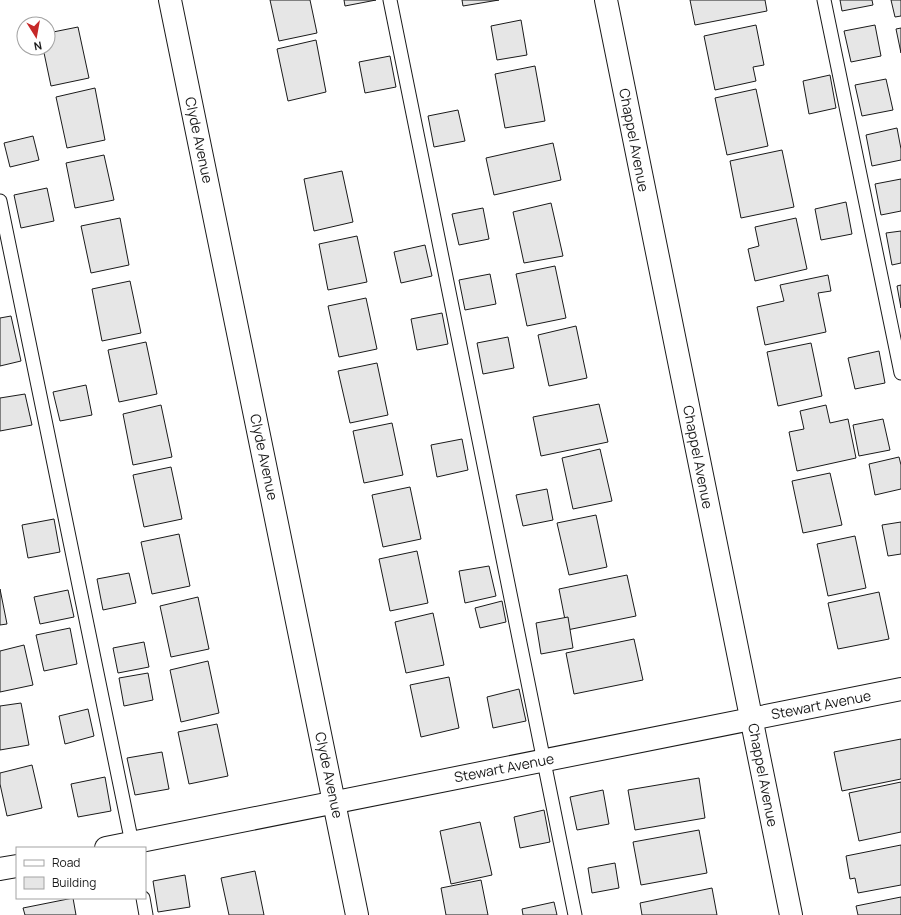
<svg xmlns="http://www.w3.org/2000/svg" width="901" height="915" font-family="Manrope,sans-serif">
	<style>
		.building { fill: #e6e6e6; stroke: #1a1a1a }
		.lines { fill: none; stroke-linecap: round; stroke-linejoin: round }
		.service-casing { stroke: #1a1a1a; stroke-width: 15 }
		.minor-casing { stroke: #1a1a1a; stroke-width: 24 }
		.service { stroke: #fff; stroke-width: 13 }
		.minor { stroke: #fff; stroke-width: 22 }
		.labels { text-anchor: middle; stroke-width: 3; stroke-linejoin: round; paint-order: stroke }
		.street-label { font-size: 14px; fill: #1a1a1a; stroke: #fff }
	</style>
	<rect width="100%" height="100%" fill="#fff"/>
	<g class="building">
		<polygon points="270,0 310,0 317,33 279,41"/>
		<polygon points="344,0 376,0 345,6"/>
		<polygon points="462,0 499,0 463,6"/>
		<polygon points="690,0 765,0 767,11 695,25"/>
		<polygon points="840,0 872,0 873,5 842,11"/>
		<polygon points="891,0 901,0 901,16 895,17"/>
		<polygon points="521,20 527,55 497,60 491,26"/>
		<polygon points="756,25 764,65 753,67 756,81 715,90 704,36"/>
		<polygon points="875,25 881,56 851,62 844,31"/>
		<polygon points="78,27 89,78 51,86 43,48 48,48 48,33"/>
		<polygon points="901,28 901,53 896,29"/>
		<polygon points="316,40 326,92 288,101 277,49"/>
		<polygon points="390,56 396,87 365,93 359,62"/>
		<polygon points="535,66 545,121 505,128 495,74"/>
		<polygon points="830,75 836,108 809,114 803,81"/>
		<polygon points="886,79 893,110 862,116 855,85"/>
		<polygon points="95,88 105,140 67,148 56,97"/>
		<polygon points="756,89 768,146 727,155 715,98"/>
		<polygon points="458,110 465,141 434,147 428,116"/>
		<polygon points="897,128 901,149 901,160 872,166 866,135"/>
		<polygon points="33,136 39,160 10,167 4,143"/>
		<polygon points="553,143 561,180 494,195 486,158"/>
		<polygon points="782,150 794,207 741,218 730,161"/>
		<polygon points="104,155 114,200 75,208 66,163"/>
		<polygon points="342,171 353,222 314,231 304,179"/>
		<polygon points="901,179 901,211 881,215 875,184"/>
		<polygon points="47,188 54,221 21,228 14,195"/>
		<polygon points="846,202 852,234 821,240 815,209"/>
		<polygon points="551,203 563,256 524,263 513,212"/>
		<polygon points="483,208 489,239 459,245 452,214"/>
		<polygon points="120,218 129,265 91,273 81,226"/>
		<polygon points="796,218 807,269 755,281 748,249 759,246 755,227"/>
		<polygon points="901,231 901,263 892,265 886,233"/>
		<polygon points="357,236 367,282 328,290 319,244"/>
		<polygon points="425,245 432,276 401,283 394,252"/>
		<polygon points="555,266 566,318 527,326 516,274"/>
		<polygon points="490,274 496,304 465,310 459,280"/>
		<polygon points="828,275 831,291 818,293 826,332 765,345 757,307 784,301 780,285"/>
		<polygon points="130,281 141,333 102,341 92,289"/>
		<polygon points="901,285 901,308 897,286"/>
		<polygon points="366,298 377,349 339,357 328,306"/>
		<polygon points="442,313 448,344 417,350 411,319"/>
		<polygon points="11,316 21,361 0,366 0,318"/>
		<polygon points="576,326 587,378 549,386 538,335"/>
		<polygon points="508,337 514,368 483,374 477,343"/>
		<polygon points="146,342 157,394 119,402 108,350"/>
		<polygon points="811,343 822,396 778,406 767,352"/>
		<polygon points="879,351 885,383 855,389 848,358"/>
		<polygon points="377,363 388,415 350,423 338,371"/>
		<polygon points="86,385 92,415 60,421 53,392"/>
		<polygon points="25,394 32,425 0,431 0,398"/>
		<polygon points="599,404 608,442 541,456 533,417"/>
		<polygon points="161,405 172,457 133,465 123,414"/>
		<polygon points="826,405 830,423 848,419 856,458 797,471 789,432 804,429 800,411"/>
		<polygon points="883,419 890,450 859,456 853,425"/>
		<polygon points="392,423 403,475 364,483 353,431"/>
		<polygon points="462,439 468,470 437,477 431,445"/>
		<polygon points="600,449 612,501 573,509 562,458"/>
		<polygon points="899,457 901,465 901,489 875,495 869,464"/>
		<polygon points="171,467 182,519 144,527 133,475"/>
		<polygon points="830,473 842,525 803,533 792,481"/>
		<polygon points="410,487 421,539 383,547 372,495"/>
		<polygon points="547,489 553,520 523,526 516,495"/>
		<polygon points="596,515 607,567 569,575 557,523"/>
		<polygon points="54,519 60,552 28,558 22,525"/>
		<polygon points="901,522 901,554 888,556 882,525"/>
		<polygon points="179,534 190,586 152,594 141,542"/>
		<polygon points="855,536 866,588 828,596 817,544"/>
		<polygon points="417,551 428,603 390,611 379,559"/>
		<polygon points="489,566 496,596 465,603 459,571"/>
		<polygon points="129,573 136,603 103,610 97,579"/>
		<polygon points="627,575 636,616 567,630 559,589"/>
		<polygon points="0,589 7,624 0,625"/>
		<polygon points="68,590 74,617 40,624 34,597"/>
		<polygon points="879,592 889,639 838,649 828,603"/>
		<polygon points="198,597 209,649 171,657 160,606"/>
		<polygon points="502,601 506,622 480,628 475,608"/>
		<polygon points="433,613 444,665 406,673 395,622"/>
		<polygon points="568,617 573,648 541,654 536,623"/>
		<polygon points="70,628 77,664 44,671 36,635"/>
		<polygon points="634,639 643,680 574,694 566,653"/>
		<polygon points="144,642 149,667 118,673 113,648"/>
		<polygon points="24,645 33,685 0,692 0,651"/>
		<polygon points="208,661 219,713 181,722 170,670"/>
		<polygon points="148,673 153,700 124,706 119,678"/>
		<polygon points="449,677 459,728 421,737 410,685"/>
		<polygon points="519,689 526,721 493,728 487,697"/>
		<polygon points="21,703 29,745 0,750 0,706"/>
		<polygon points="88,709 94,736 65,744 59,716"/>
		<polygon points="217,724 228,776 189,784 178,732"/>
		<polygon points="901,739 901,779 842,791 834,752"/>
		<polygon points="162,752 169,789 135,795 127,758"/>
		<polygon points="32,765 42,808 7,816 0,784 0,773"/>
		<polygon points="105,777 111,811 78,817 71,784"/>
		<polygon points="699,778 705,818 635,830 628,790"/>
		<polygon points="901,782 901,832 859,841 849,793"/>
		<polygon points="603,790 609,824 577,830 570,797"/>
		<polygon points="544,810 550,842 520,848 514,817"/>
		<polygon points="480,822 492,875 451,884 440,831"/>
		<polygon points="699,830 707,873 641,885 633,842"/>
		<polygon points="901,845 901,885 858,893 855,878 850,879 846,856"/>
		<polygon points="615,863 619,888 592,893 588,868"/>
		<polygon points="255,871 264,915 229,915 221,878"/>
		<polygon points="185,875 190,907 158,912 153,881"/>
		<polygon points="481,880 488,915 446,915 441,888"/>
		<polygon points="712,888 717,915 642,915 640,903"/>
		<polygon points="901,897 901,915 858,915 856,906"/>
		<polygon points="73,898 76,915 25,915 23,908"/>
		<polygon points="554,902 557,915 523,915 522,909"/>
	</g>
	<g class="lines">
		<g class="service-casing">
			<g id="service">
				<polyline points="390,0 575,915"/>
				<polyline points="824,0 901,373"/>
				<polyline points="0,201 133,848"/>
				<polyline points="143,898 146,915"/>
			</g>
		</g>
		<g class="minor-casing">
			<g id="minor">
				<polyline points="170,0 357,915"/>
				<polyline points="606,0 791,915"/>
				<polyline points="106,848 901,689"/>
				<polyline points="0,869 17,866"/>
			</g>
		</g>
		<use href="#service" class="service"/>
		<use href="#minor" class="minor"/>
	</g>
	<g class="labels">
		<g class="street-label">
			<text transform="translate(199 140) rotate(78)" y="5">Clyde Avenue</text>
			<text transform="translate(634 140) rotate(79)" y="5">Chappel Avenue</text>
			<text transform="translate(264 457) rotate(78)" y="5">Clyde Avenue</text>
			<text transform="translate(698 457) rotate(79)" y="5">Chappel Avenue</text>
			<text transform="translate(821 705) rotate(-11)" y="5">Stewart Avenue</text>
			<text transform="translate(504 768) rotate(-11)" y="5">Stewart Avenue</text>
			<text transform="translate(329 775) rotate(78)" y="5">Clyde Avenue</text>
			<text transform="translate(763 775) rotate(79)" y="5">Chappel Avenue</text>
		</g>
	</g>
	<rect x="16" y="847" width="130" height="52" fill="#ffffff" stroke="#a3a3a3"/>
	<rect x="24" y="860" width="20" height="6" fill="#ffffff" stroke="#a3a3a3"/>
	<text x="52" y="867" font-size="12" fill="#1a1a1a">Road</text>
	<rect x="24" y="877" width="20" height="12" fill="#e6e6e6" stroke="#a3a3a3"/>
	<text x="52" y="887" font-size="12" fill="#1a1a1a">Building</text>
	<g transform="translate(36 36) rotate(169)"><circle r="19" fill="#ffffff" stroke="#a3a3a3"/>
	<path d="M0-3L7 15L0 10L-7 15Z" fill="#c62828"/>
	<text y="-6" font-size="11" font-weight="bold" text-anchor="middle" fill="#1a1a1a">N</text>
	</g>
</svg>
